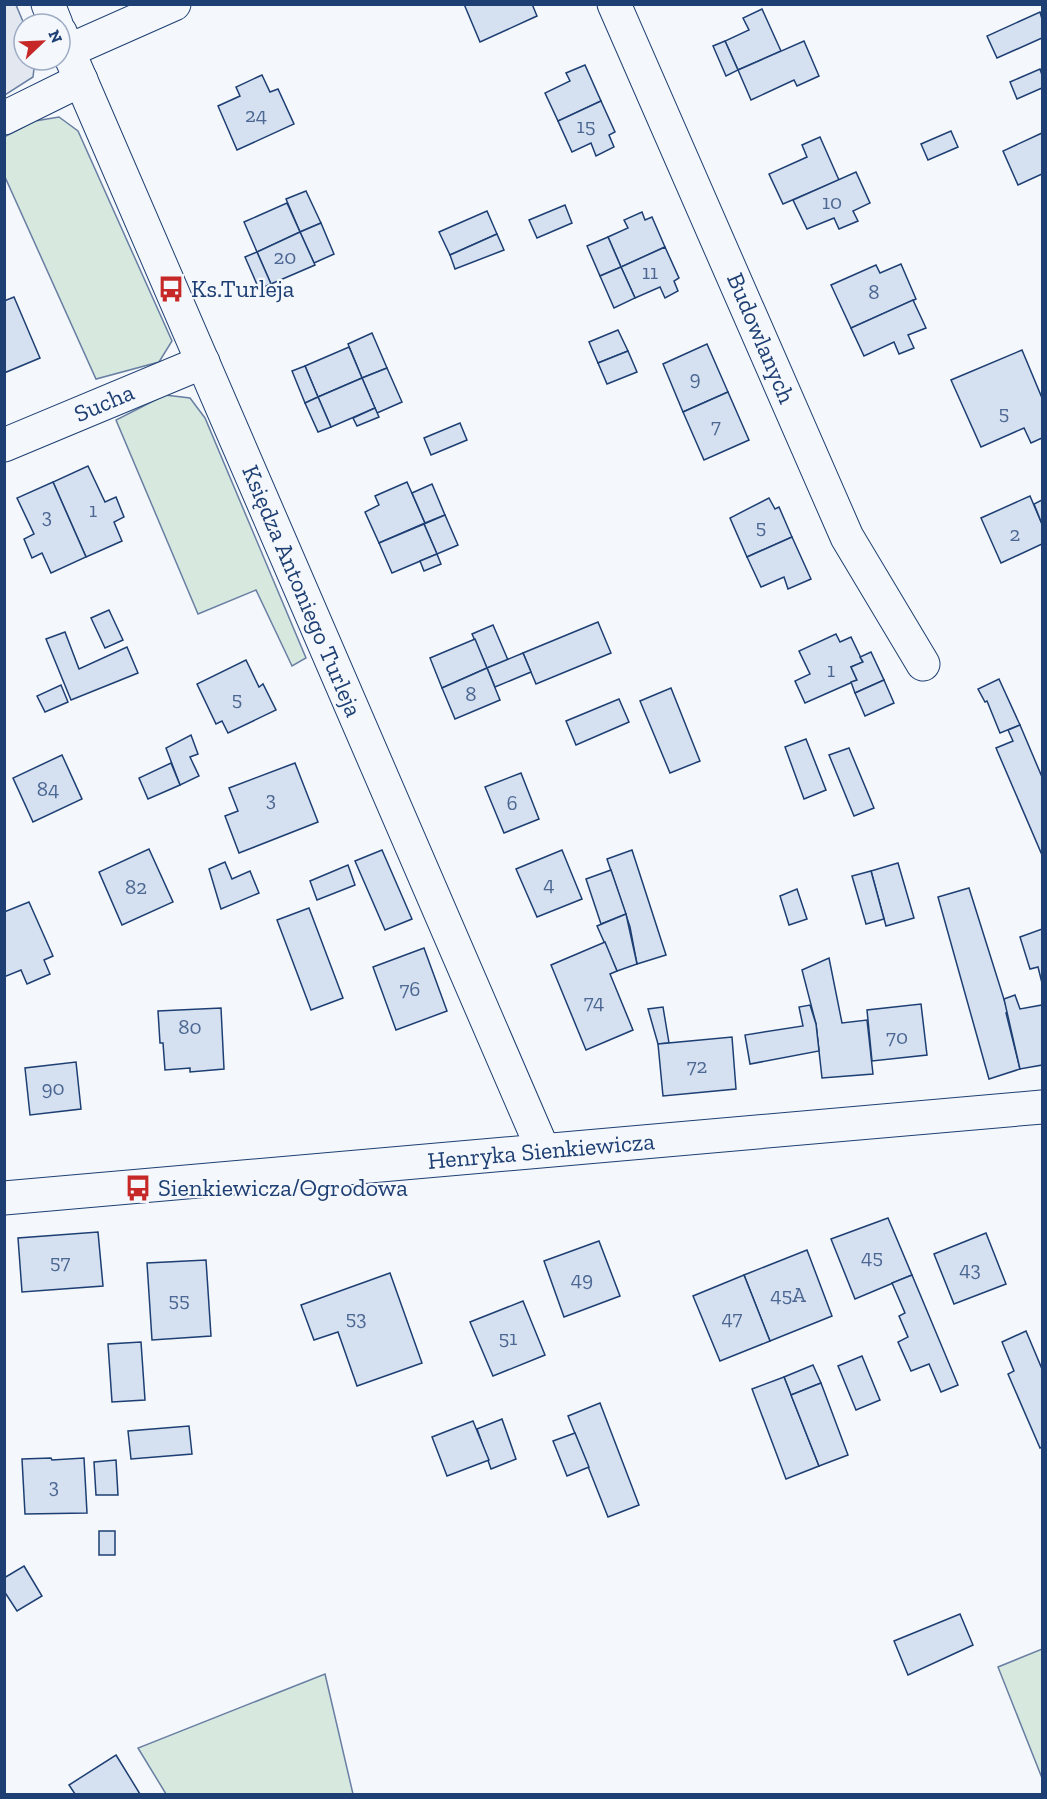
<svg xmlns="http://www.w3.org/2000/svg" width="1047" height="1799" font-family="'Zilla Slab',serif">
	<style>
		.green { fill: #d7e8df; stroke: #687fa3; stroke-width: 1.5 }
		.parking { fill: #e3e8f0; stroke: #687fa3; stroke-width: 1.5 }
		.building { fill: #d5e0f0; stroke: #1d3f73; stroke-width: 1.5 }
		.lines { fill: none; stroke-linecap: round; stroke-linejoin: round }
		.minor-casing { stroke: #1d3f73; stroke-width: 35 }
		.minor { stroke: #f4f7fb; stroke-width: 33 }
		.labels { text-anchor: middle; stroke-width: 4.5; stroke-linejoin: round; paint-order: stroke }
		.number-label { font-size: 21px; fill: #4b6792 }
		.poi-label { font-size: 24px; fill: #1d3f73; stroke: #f4f7fb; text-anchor: start }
		.street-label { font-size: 24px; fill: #1d3f73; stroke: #f4f7fb }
	</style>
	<rect width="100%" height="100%" fill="#f4f7fb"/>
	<g class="green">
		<polygon points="59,117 78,131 172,341 159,362 96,379 5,177 4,137 35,121"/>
		<polygon points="165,395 190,398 205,418 306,658 292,666 256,590 198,614 116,420"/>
		<polygon points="1042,1649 1042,1778 998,1667"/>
		<polygon points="325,1674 353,1794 166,1794 138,1748"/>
	</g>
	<polygon class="parking" points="5,4 16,5 24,24 24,60 35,60 33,77 5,95"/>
	<g class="building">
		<polygon points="464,4 532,4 537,16 480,42"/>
		<polygon points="762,9 781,51 738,70 725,41 749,30 743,18"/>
		<polygon points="1040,12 1042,19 1042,38 997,58 987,36"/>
		<polygon points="725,41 738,70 726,76 713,46"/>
		<polygon points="804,41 819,76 797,86 794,80 751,100 738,70"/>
		<polygon points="585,65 601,101 558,121 545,93 570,81 566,73"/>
		<polygon points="1040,69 1042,75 1042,88 1017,99 1010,82"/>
		<polygon points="262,75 270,92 278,89 294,124 237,150 218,106 240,96 236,87"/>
		<polygon points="601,101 615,132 609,135 614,147 596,156 591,143 572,152 558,121"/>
		<polygon points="951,131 958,147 928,160 921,144"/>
		<polygon points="1042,133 1042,174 1018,185 1003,151"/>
		<polygon points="820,137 839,180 783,204 769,174 807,157 802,145"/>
		<polygon points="856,172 870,203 853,211 858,221 839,229 834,218 807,229 793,200"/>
		<polygon points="306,191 321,223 300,232 286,199"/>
		<polygon points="287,203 300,232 257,252 244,222"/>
		<polygon points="565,205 572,223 537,238 529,220"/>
		<polygon points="487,211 497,234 450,255 439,232"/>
		<polygon points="642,212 645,220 652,217 665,247 621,267 608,237 628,228 624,220"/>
		<polygon points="321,223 334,254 314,263 300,232"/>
		<polygon points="300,232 315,265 271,284 257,252"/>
		<polygon points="497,234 504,250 455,269 450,255"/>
		<polygon points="608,237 621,267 600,276 587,246"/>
		<polygon points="665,247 679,278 674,281 678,291 665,298 660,287 635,298 621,267"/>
		<polygon points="257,252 271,284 259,289 245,257"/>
		<polygon points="901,264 916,299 851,328 831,285 876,265 880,273"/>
		<polygon points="621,267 635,298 614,308 600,276"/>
		<polygon points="14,297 40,358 4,373 4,301"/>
		<polygon points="913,300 926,328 908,335 914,348 899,354 894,342 864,356 851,328"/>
		<polygon points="618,330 628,351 598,363 589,342"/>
		<polygon points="372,333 387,368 362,378 348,344"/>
		<polygon points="707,344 728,392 683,412 663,364"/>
		<polygon points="349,347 362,378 318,397 305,366"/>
		<polygon points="1022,350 1042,398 1042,438 1031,443 1024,428 981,447 951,380"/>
		<polygon points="628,351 637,372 607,384 598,363"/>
		<polygon points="305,366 318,397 305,403 292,371"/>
		<polygon points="387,368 402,402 377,413 362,378"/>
		<polygon points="362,378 375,408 331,427 318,397"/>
		<polygon points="728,392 749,440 704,460 683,412"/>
		<polygon points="318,397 331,427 318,432 305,403"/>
		<polygon points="375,408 379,417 357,426 353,418"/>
		<polygon points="460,423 467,440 431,455 424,438"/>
		<polygon points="88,466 105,502 116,497 124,517 114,522 122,541 86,557 53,482"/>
		<polygon points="53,482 86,557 51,573 42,553 32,558 24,539 34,534 17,498"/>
		<polygon points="407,482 425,523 379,543 365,512 379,505 375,496"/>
		<polygon points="432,484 445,515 425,523 412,493"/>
		<polygon points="1030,496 1042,524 1042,544 1001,563 981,518"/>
		<polygon points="769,498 775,509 779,507 792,537 747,557 730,518"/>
		<polygon points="1042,500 1042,524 1034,504"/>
		<polygon points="445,515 458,545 437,554 424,524"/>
		<polygon points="424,524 437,554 392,573 379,543"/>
		<polygon points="792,537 811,579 788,589 784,577 761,587 747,557"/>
		<polygon points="437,554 441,564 424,571 420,561"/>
		<polygon points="109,610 123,640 105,648 91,618"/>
		<polygon points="598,622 611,653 536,684 523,653"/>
		<polygon points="493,625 508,660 487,668 472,634"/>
		<polygon points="65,632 79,669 127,647 138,673 71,700 46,639"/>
		<polygon points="836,634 840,642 851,637 863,662 851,667 857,680 805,703 795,681 810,674 799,651"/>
		<polygon points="475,639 487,668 442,688 430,658"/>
		<polygon points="871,652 884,680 855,693 851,682 857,680 851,667 863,662 860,657"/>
		<polygon points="523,653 531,672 495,687 487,668"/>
		<polygon points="246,660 259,687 263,684 276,710 228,733 222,721 216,724 197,684"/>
		<polygon points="487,668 500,700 455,719 442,688"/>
		<polygon points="999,679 1020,725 1000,733 987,701 985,702 978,689"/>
		<polygon points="884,680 894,703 865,716 855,693"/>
		<polygon points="61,685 68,702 45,712 37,696"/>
		<polygon points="671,688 700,761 670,773 640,701"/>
		<polygon points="619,699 629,722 576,745 566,721"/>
		<polygon points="1020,725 1042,777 1042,855 996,748 1013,741 1008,730"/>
		<polygon points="191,735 198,754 190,757 199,776 180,785 166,748"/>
		<polygon points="806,739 826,790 804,799 785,747"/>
		<polygon points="849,748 874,808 854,816 829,755"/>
		<polygon points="62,755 82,799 33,822 13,778"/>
		<polygon points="171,763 180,785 148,799 139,778"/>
		<polygon points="295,763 318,822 239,853 225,816 238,811 229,788"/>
		<polygon points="521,773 539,819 504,833 485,787"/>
		<polygon points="149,849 173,902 122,925 99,872"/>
		<polygon points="382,850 412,919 385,930 355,861"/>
		<polygon points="562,850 582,899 537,917 516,869"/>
		<polygon points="632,850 666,955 637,964 630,927 607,859"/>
		<polygon points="225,862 232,879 250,871 259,893 221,909 209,869"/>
		<polygon points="898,863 914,918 886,926 871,871"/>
		<polygon points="348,865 355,885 317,900 310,881"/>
		<polygon points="611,870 626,914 601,924 586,879"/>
		<polygon points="871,871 884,919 866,924 852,876"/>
		<polygon points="969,888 1008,1012 1006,1013 1020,1069 989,1079 938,897"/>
		<polygon points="797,889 807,919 789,925 780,896"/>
		<polygon points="29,902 53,956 44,960 50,974 27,984 21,970 4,977 4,912"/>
		<polygon points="309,908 343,998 311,1010 277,920"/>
		<polygon points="626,914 637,964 617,971 597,926"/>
		<polygon points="1042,929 1042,983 1038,967 1030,969 1020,937"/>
		<polygon points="605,942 617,971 610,974 633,1030 586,1050 551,965"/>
		<polygon points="424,948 447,1011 396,1030 373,967"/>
		<polygon points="829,958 842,1023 867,1020 873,1074 822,1078 816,1024 802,970"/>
		<polygon points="1015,995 1020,1009 1042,1005 1042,1065 1020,1069 1004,999"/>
		<polygon points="921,1004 927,1055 872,1061 867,1010"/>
		<polygon points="810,1005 816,1024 819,1051 750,1064 745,1035 803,1026 799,1007"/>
		<polygon points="663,1007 669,1043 658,1044 648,1009"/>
		<polygon points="221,1008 224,1069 190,1072 190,1068 165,1070 163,1043 160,1043 158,1011"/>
		<polygon points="732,1037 736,1089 663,1096 658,1044"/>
		<polygon points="76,1062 81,1109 30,1115 25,1068"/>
		<polygon points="888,1218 912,1275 855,1299 831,1239"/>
		<polygon points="98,1232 103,1286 22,1292 18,1238"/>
		<polygon points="986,1233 1006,1284 954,1304 934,1254"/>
		<polygon points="599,1241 620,1296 564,1317 544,1261"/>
		<polygon points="807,1250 832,1316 770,1341 744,1275"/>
		<polygon points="206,1260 211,1336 152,1340 147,1263"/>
		<polygon points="390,1273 422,1363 357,1386 338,1332 314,1340 301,1305"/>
		<polygon points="744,1275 770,1341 720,1361 693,1296"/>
		<polygon points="912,1275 958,1385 941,1392 929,1364 911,1371 898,1342 908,1337 899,1316 905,1313 892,1283"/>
		<polygon points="523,1301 545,1355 493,1376 470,1322"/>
		<polygon points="1026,1331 1042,1369 1042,1447 1040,1448 1008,1374 1014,1371 1002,1342"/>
		<polygon points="141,1342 145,1400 112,1402 108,1344"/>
		<polygon points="862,1356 880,1400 856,1410 838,1366"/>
		<polygon points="813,1365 821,1383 791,1395 784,1377"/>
		<polygon points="784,1377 819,1466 786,1479 752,1389"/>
		<polygon points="821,1383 848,1455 819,1466 791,1395"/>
		<polygon points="600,1403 639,1505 608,1517 568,1416"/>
		<polygon points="502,1419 516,1459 491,1469 477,1429"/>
		<polygon points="473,1421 489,1460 447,1476 432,1437"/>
		<polygon points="189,1426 192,1454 131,1459 128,1431"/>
		<polygon points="575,1433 589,1467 567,1476 553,1441"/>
		<polygon points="51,1458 52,1460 84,1458 87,1513 25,1514 22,1459"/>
		<polygon points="116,1460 118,1495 96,1495 94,1462"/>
		<rect x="99" y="1531" width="16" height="24"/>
		<polygon points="24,1566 42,1596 17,1611 4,1591 4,1578"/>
		<polygon points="960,1614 973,1645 908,1675 894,1641"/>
		<polygon points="116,1755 140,1794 75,1794 69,1785"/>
	</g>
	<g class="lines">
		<g class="minor-casing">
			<g id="minor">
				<polyline points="48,4 56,24"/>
				<polyline points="614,4 847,537 923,664"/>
				<polyline points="60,32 543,1150"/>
				<polyline points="68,51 174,4"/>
				<polyline points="4,118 81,80"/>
				<polyline points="4,445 203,362"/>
				<polyline points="4,1198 1042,1107"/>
			</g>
		</g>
		<use href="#minor" class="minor"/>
	</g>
	<defs>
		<g id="bus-bare" transform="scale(2.07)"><path d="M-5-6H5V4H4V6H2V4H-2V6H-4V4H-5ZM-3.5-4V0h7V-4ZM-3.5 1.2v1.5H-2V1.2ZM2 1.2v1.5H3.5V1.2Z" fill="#c62828" stroke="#f4f7fb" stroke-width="2.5" paint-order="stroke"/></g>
	</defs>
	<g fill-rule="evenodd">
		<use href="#bus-bare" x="171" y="289"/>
		<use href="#bus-bare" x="138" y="1188"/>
	</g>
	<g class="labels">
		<g class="number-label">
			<text x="256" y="122">24</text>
			<text x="586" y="133">15</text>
			<text x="832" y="209">10</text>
			<text x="285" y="264">20</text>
			<text x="650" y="279">11</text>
			<text x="874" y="299">8</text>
			<text x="695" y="385">9</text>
			<text x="1004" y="420">5</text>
			<text x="716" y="433">7</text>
			<text x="93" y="517">1</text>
			<text x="47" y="523">3</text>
			<text x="761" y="534">5</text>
			<text x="1015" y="541">2</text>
			<text x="831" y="677">1</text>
			<text x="471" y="701">8</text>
			<text x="237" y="706">5</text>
			<text x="48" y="796">84</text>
			<text x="271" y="806">3</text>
			<text x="512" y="810">6</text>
			<text x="549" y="891">4</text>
			<text x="136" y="894">82</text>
			<text x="410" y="996">76</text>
			<text x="594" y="1009">74</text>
			<text x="190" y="1034">80</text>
			<text x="897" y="1044">70</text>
			<text x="697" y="1073">72</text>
			<text x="53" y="1095">90</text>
			<text x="872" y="1264">45</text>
			<text x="60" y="1269">57</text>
			<text x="970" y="1276">43</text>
			<text x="582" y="1286">49</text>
			<text x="788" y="1302">45A</text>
			<text x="179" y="1307">55</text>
			<text x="356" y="1325">53</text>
			<text x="732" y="1325">47</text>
			<text x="508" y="1345">51</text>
			<text x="54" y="1493">3</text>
		</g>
		<g class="poi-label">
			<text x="191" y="297">Ks.Turleja</text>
			<text x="158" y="1196">Sienkiewicza/Ogrodowa</text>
		</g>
		<g class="street-label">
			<text transform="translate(761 338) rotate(67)" y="8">Budowlanych</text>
			<text transform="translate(104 403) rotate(-23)" y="8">Sucha</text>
			<text transform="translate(302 591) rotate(67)" y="8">Księdza Antoniego Turleja</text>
			<text transform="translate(541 1151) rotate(-5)" y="8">Henryka Sienkiewicza</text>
		</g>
	</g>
	<rect width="1047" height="1799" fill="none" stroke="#1d3f73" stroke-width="12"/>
	<g transform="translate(42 42) rotate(67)"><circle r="28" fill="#f4f7fb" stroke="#9eadc5" stroke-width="1.5"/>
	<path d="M0-4.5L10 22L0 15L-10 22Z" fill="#c62828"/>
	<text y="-9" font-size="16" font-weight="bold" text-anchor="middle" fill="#1d3f73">N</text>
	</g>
</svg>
